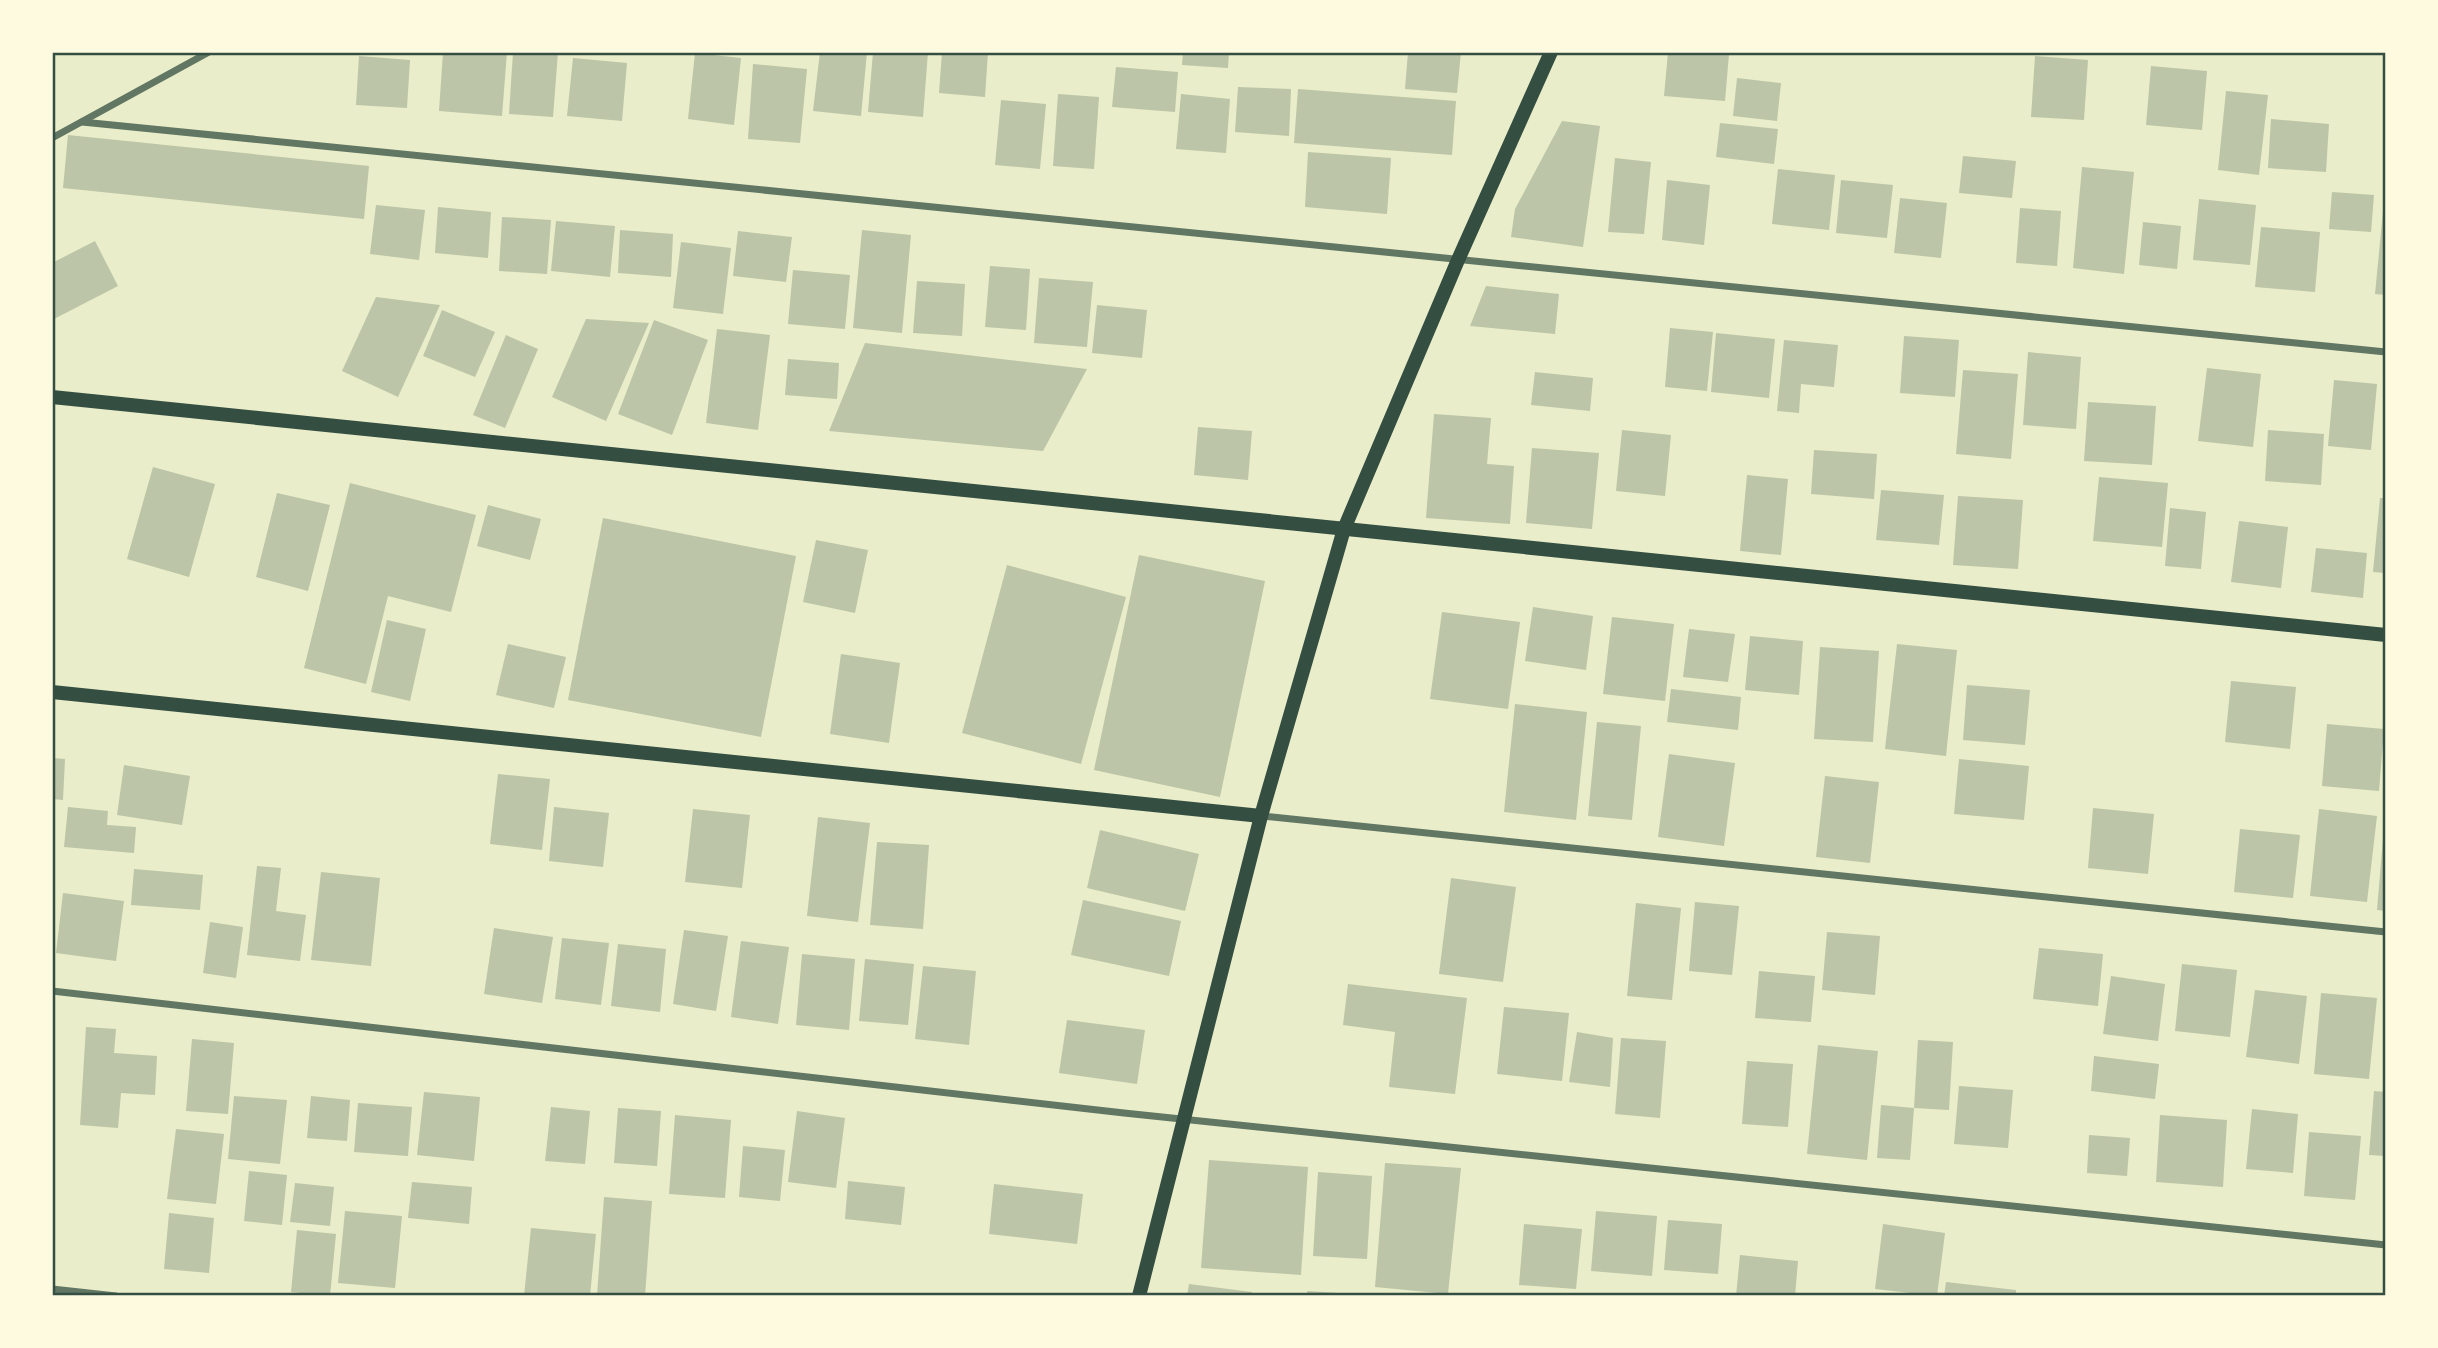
<svg xmlns="http://www.w3.org/2000/svg" width="2438" height="1348" font-family="'Noto Sans',sans-serif">
	<style>
		.building { fill: #bcc5a7 }
		.lines { fill: none; stroke-linecap: round; stroke-linejoin: round }
		.minor { stroke: #617663; stroke-width: 7 }
		.secondary { stroke: #344e41; stroke-width: 14 }
		.neatline { fill: none; stroke: #344e41; stroke-width: 2.5 }
	</style>
	<rect width="100%" height="100%" fill="#e9edc9"/>
	<g class="building">
		<polygon points="443,52 507,52 502,116 439,111"/>
		<polygon points="513,52 558,52 553,117 509,114"/>
		<polygon points="820,52 867,52 861,116 813,111"/>
		<polygon points="873,52 928,52 923,117 868,112"/>
		<polygon points="942,52 988,52 985,97 939,93"/>
		<polygon points="1183,52 1229,52 1228,68 1182,65"/>
		<polygon points="1408,52 1461,52 1457,93 1405,89"/>
		<polygon points="1668,52 1729,54 1725,101 1664,96"/>
		<polygon points="695,53 741,58 734,125 688,119"/>
		<polygon points="359,56 410,60 407,108 356,105"/>
		<polygon points="2035,56 2088,60 2084,120 2031,117"/>
		<polygon points="573,58 627,63 622,121 567,116"/>
		<polygon points="753,64 807,69 800,143 748,139"/>
		<polygon points="2151,66 2207,71 2202,130 2146,125"/>
		<polygon points="1116,67 1178,72 1175,112 1112,107"/>
		<polygon points="1737,78 1781,83 1777,121 1733,116"/>
		<polygon points="1238,87 1291,89 1289,136 1235,132"/>
		<polygon points="1298,89 1456,101 1452,155 1294,143"/>
		<polygon points="2226,91 2268,95 2259,175 2218,170"/>
		<polygon points="1058,94 1099,97 1094,169 1053,166"/>
		<polygon points="1181,94 1230,99 1226,153 1176,149"/>
		<polygon points="1001,100 1046,104 1040,169 995,165"/>
		<polygon points="2271,119 2329,124 2326,172 2268,168"/>
		<polygon points="1562,121 1600,126 1583,247 1511,237 1515,209"/>
		<polygon points="1720,123 1778,129 1774,164 1716,157"/>
		<polygon points="68,135 369,166 364,219 63,188"/>
		<polygon points="1308,152 1391,158 1387,214 1305,207"/>
		<polygon points="1963,156 2016,161 2012,198 1959,193"/>
		<polygon points="1615,158 1651,162 1644,234 1608,232"/>
		<polygon points="2082,167 2134,172 2124,274 2073,268"/>
		<polygon points="1778,169 1835,175 1829,230 1772,224"/>
		<polygon points="1667,180 1710,185 1704,245 1662,240"/>
		<polygon points="1841,180 1893,185 1887,238 1836,233"/>
		<polygon points="2332,192 2374,195 2371,232 2329,229"/>
		<polygon points="1900,198 1947,203 1941,258 1894,253"/>
		<polygon points="2199,199 2256,205 2250,265 2193,260"/>
		<polygon points="376,205 425,210 419,260 370,254"/>
		<polygon points="438,207 491,212 488,258 435,253"/>
		<polygon points="2020,208 2061,211 2057,266 2016,263"/>
		<polygon points="2383,211 2386,211 2386,295 2375,294"/>
		<polygon points="502,217 551,220 547,274 499,271"/>
		<polygon points="556,221 615,226 610,277 551,271"/>
		<polygon points="2143,222 2181,226 2177,269 2139,265"/>
		<polygon points="2261,227 2320,232 2315,292 2255,287"/>
		<polygon points="620,230 673,234 671,277 618,273"/>
		<polygon points="862,230 911,235 902,333 853,328"/>
		<polygon points="738,231 792,237 786,282 733,276"/>
		<polygon points="95,241 118,286 52,320 52,263"/>
		<polygon points="681,242 731,248 723,314 673,308"/>
		<polygon points="990,266 1030,269 1026,330 985,327"/>
		<polygon points="793,270 850,275 845,329 788,324"/>
		<polygon points="1039,278 1093,282 1087,347 1034,343"/>
		<polygon points="917,281 965,284 962,336 913,333"/>
		<polygon points="1486,286 1559,294 1555,334 1470,326"/>
		<polygon points="376,297 440,305 398,397 342,371"/>
		<polygon points="1097,305 1147,310 1142,358 1092,353"/>
		<polygon points="442,310 495,332 475,377 423,356"/>
		<polygon points="586,319 649,323 606,421 552,397"/>
		<polygon points="654,320 708,340 672,435 618,414"/>
		<polygon points="1670,328 1713,332 1707,391 1665,387"/>
		<polygon points="717,329 770,335 758,430 706,423"/>
		<polygon points="1716,333 1775,339 1769,398 1711,392"/>
		<polygon points="506,335 538,349 505,428 473,415"/>
		<polygon points="1904,336 1959,340 1955,397 1900,393"/>
		<polygon points="1784,340 1838,345 1834,387 1801,384 1799,413 1777,411"/>
		<polygon points="865,343 1087,369 1043,451 829,431"/>
		<polygon points="2028,352 2081,357 2076,429 2023,425"/>
		<polygon points="788,359 839,363 837,399 785,395"/>
		<polygon points="2207,368 2261,374 2253,447 2198,441"/>
		<polygon points="1963,370 2018,374 2011,459 1956,454"/>
		<polygon points="1535,372 1593,378 1590,411 1531,405"/>
		<polygon points="2334,380 2377,384 2371,450 2328,446"/>
		<polygon points="2088,402 2156,406 2152,465 2084,461"/>
		<polygon points="1434,414 1491,418 1487,464 1514,466 1510,524 1426,518"/>
		<polygon points="1198,427 1252,431 1248,480 1194,475"/>
		<polygon points="1622,430 1671,435 1665,496 1616,491"/>
		<polygon points="2268,430 2324,434 2321,485 2265,481"/>
		<polygon points="1532,448 1599,453 1592,529 1526,523"/>
		<polygon points="1814,450 1877,454 1874,499 1811,494"/>
		<polygon points="153,467 215,484 189,577 127,559"/>
		<polygon points="1747,475 1788,479 1781,555 1740,551"/>
		<polygon points="2099,477 2168,483 2162,547 2093,541"/>
		<polygon points="350,483 476,515 451,612 388,596 366,684 304,668"/>
		<polygon points="1881,490 1944,495 1939,545 1876,540"/>
		<polygon points="277,493 330,505 308,591 256,577"/>
		<polygon points="1958,496 2023,500 2018,569 1953,565"/>
		<polygon points="2380,498 2386,498 2386,573 2373,572"/>
		<polygon points="488,505 541,519 530,560 477,546"/>
		<polygon points="2170,508 2206,512 2201,569 2165,566"/>
		<polygon points="603,518 796,556 761,737 568,700"/>
		<polygon points="2239,521 2288,527 2281,588 2231,582"/>
		<polygon points="816,540 868,550 855,613 803,602"/>
		<polygon points="2316,548 2367,553 2363,598 2311,592"/>
		<polygon points="1139,555 1265,581 1220,797 1094,770"/>
		<polygon points="1007,565 1126,597 1081,764 962,733"/>
		<polygon points="1533,607 1593,616 1586,670 1525,661"/>
		<polygon points="1442,612 1520,622 1508,709 1430,699"/>
		<polygon points="1612,617 1674,624 1665,701 1603,694"/>
		<polygon points="387,620 426,629 410,701 371,692"/>
		<polygon points="1689,629 1735,634 1728,682 1683,677"/>
		<polygon points="1750,636 1803,641 1799,695 1745,690"/>
		<polygon points="508,644 566,657 554,708 496,695"/>
		<polygon points="1897,644 1957,650 1946,756 1885,749"/>
		<polygon points="1820,647 1879,651 1873,742 1814,739"/>
		<polygon points="841,654 900,663 889,743 830,734"/>
		<polygon points="2231,681 2296,687 2290,749 2225,742"/>
		<polygon points="1967,685 2030,690 2025,745 1963,740"/>
		<polygon points="1671,689 1741,697 1738,730 1667,722"/>
		<polygon points="1515,704 1587,712 1576,820 1504,812"/>
		<polygon points="1597,722 1641,726 1632,820 1588,816"/>
		<polygon points="2327,724 2384,729 2379,791 2322,786"/>
		<polygon points="1669,754 1735,763 1724,846 1658,837"/>
		<polygon points="52,758 65,759 63,800 52,799"/>
		<polygon points="1959,759 2029,766 2024,820 1954,814"/>
		<polygon points="124,765 190,776 182,825 117,815"/>
		<polygon points="498,774 550,779 542,850 490,844"/>
		<polygon points="1825,776 1879,782 1870,863 1816,857"/>
		<polygon points="68,807 108,811 107,825 136,827 134,853 64,847"/>
		<polygon points="554,807 609,813 603,867 549,861"/>
		<polygon points="2093,808 2154,814 2148,874 2088,868"/>
		<polygon points="693,809 750,815 742,888 685,882"/>
		<polygon points="2319,809 2377,816 2367,902 2310,896"/>
		<polygon points="818,817 870,823 858,922 807,916"/>
		<polygon points="2384,826 2386,826 2386,911 2377,910"/>
		<polygon points="2240,829 2300,835 2293,898 2234,892"/>
		<polygon points="1100,830 1199,854 1185,911 1087,888"/>
		<polygon points="877,842 929,845 923,929 870,925"/>
		<polygon points="257,866 281,868 276,911 306,915 300,961 247,955"/>
		<polygon points="134,869 203,875 200,910 131,905"/>
		<polygon points="321,872 380,878 371,966 311,960"/>
		<polygon points="1451,878 1516,887 1503,982 1439,974"/>
		<polygon points="63,893 124,901 116,961 56,953"/>
		<polygon points="1083,900 1181,921 1169,976 1071,955"/>
		<polygon points="1695,902 1739,906 1732,975 1689,971"/>
		<polygon points="1636,903 1681,908 1672,1000 1627,996"/>
		<polygon points="210,922 243,927 236,978 203,973"/>
		<polygon points="494,928 553,937 542,1003 484,994"/>
		<polygon points="684,930 728,936 716,1011 673,1004"/>
		<polygon points="1827,932 1880,936 1875,995 1822,990"/>
		<polygon points="562,938 609,943 601,1005 555,999"/>
		<polygon points="741,941 789,947 778,1024 731,1017"/>
		<polygon points="618,944 666,949 660,1012 611,1006"/>
		<polygon points="2039,948 2103,954 2098,1006 2033,999"/>
		<polygon points="802,954 855,959 849,1030 796,1025"/>
		<polygon points="865,959 914,964 908,1025 859,1021"/>
		<polygon points="2182,964 2237,970 2230,1037 2175,1031"/>
		<polygon points="923,966 976,971 969,1045 915,1039"/>
		<polygon points="1759,971 1815,976 1811,1022 1755,1018"/>
		<polygon points="2111,976 2165,984 2158,1041 2103,1034"/>
		<polygon points="1348,984 1467,998 1455,1094 1389,1087 1395,1032 1343,1025"/>
		<polygon points="2255,990 2307,996 2299,1064 2246,1057"/>
		<polygon points="2321,993 2377,998 2369,1079 2314,1074"/>
		<polygon points="1504,1007 1569,1013 1562,1081 1497,1074"/>
		<polygon points="1067,1020 1145,1030 1137,1084 1059,1073"/>
		<polygon points="86,1027 116,1029 114,1053 157,1056 155,1095 121,1093 118,1128 80,1125"/>
		<polygon points="1577,1032 1613,1038 1610,1087 1569,1082"/>
		<polygon points="1621,1038 1666,1041 1660,1118 1615,1114"/>
		<polygon points="192,1039 234,1043 228,1114 186,1111"/>
		<polygon points="1918,1040 1953,1042 1949,1110 1914,1108"/>
		<polygon points="1818,1045 1878,1051 1867,1160 1807,1154"/>
		<polygon points="2094,1056 2159,1064 2155,1099 2091,1091"/>
		<polygon points="1747,1061 1793,1064 1788,1127 1742,1124"/>
		<polygon points="1959,1086 2013,1090 2008,1148 1954,1144"/>
		<polygon points="2374,1091 2386,1092 2386,1156 2369,1155"/>
		<polygon points="424,1092 480,1097 474,1161 417,1155"/>
		<polygon points="234,1096 287,1100 280,1164 228,1159"/>
		<polygon points="311,1096 350,1100 347,1141 307,1138"/>
		<polygon points="358,1103 412,1107 408,1156 354,1152"/>
		<polygon points="1881,1105 1914,1108 1910,1160 1877,1158"/>
		<polygon points="551,1107 590,1111 585,1164 545,1161"/>
		<polygon points="618,1108 661,1111 657,1166 614,1163"/>
		<polygon points="2252,1109 2298,1114 2293,1173 2246,1169"/>
		<polygon points="797,1111 845,1118 836,1188 788,1182"/>
		<polygon points="675,1115 731,1120 725,1198 669,1194"/>
		<polygon points="2160,1115 2227,1120 2223,1187 2156,1182"/>
		<polygon points="176,1129 224,1134 216,1204 167,1199"/>
		<polygon points="2309,1132 2361,1136 2355,1200 2304,1196"/>
		<polygon points="2089,1135 2130,1138 2127,1176 2087,1173"/>
		<polygon points="743,1146 785,1150 780,1201 739,1197"/>
		<polygon points="1209,1160 1308,1167 1301,1275 1201,1268"/>
		<polygon points="1385,1163 1461,1168 1448,1294 1375,1287"/>
		<polygon points="249,1171 287,1175 282,1225 244,1221"/>
		<polygon points="1318,1172 1372,1176 1367,1259 1313,1256"/>
		<polygon points="848,1181 905,1187 901,1225 845,1219"/>
		<polygon points="412,1182 472,1187 469,1224 408,1218"/>
		<polygon points="295,1183 334,1187 330,1226 290,1222"/>
		<polygon points="994,1184 1083,1194 1077,1244 989,1234"/>
		<polygon points="604,1197 652,1201 645,1296 597,1296"/>
		<polygon points="345,1211 402,1216 395,1288 338,1283"/>
		<polygon points="1596,1211 1657,1216 1652,1276 1591,1271"/>
		<polygon points="169,1213 214,1218 209,1273 164,1269"/>
		<polygon points="1668,1220 1722,1224 1718,1274 1664,1270"/>
		<polygon points="1524,1224 1582,1229 1576,1289 1519,1285"/>
		<polygon points="1883,1224 1945,1233 1937,1296 1875,1289"/>
		<polygon points="531,1228 596,1234 590,1296 524,1296"/>
		<polygon points="297,1230 336,1234 330,1296 291,1292"/>
		<polygon points="1740,1255 1798,1261 1795,1296 1736,1296"/>
		<polygon points="1946,1282 2016,1290 2016,1296 1944,1296"/>
		<polygon points="1189,1284 1252,1292 1252,1296 1187,1296"/>
		<polygon points="1307,1291 1339,1293 1339,1296 1307,1296"/>
	</g>
	<g class="lines">
		<g class="minor">
			<polyline points="82,122 2386,352"/>
			<polyline points="52,138 209,52"/>
			<polyline points="1262,816 2386,932"/>
			<polyline points="52,991 1124,1113 2386,1245"/>
			<polyline points="52,1289 116,1296"/>
		</g>
		<g class="secondary">
			<polyline points="52,397 2386,635"/>
			<polyline points="52,692 1261,816"/>
			<polyline points="1139,1296 1261,816 1344,529 1458,260 1551,52"/>
		</g>
	</g>
	<rect width="2438" height="1348" fill="none" stroke="#fefae0" stroke-width="108"/>
	<rect x="54" y="54" width="2330" height="1240" class="neatline"/>
</svg>
